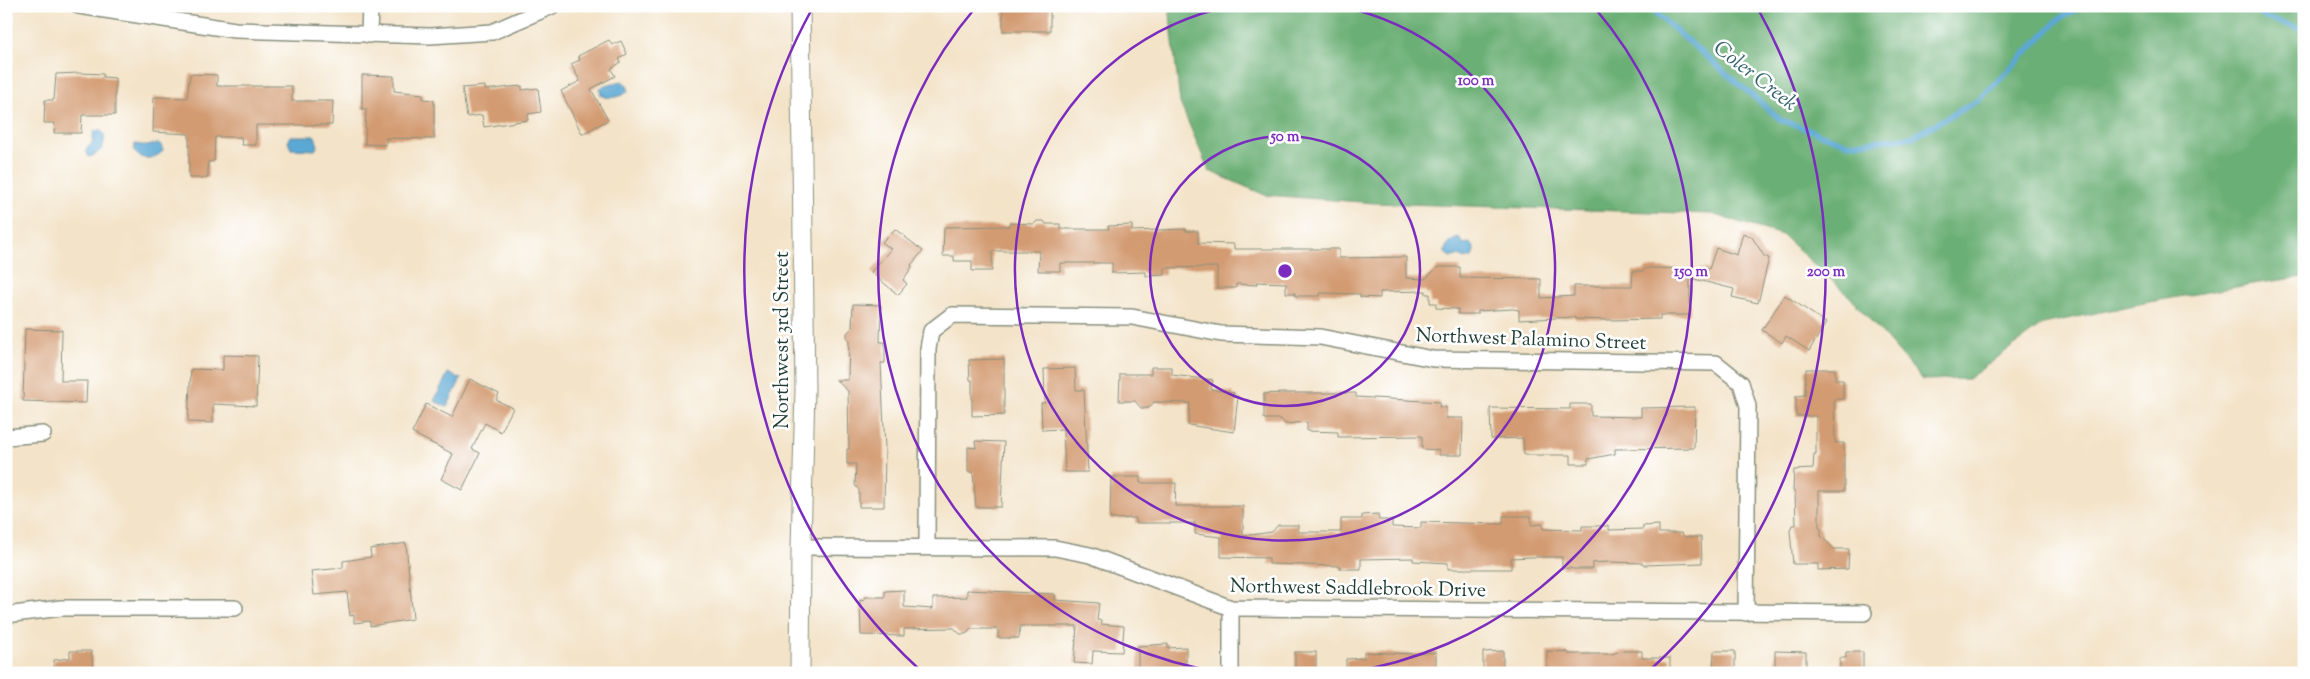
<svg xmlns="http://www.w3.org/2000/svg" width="2310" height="679" font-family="'Sorts Mill Goudy',serif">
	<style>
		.forest { fill: #6aaf74; stroke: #447654 }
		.water { fill: #5ba8d4; stroke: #3d7284 }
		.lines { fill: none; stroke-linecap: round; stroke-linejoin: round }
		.stream { stroke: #5ba8d4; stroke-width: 5.5 }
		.building { fill: #d39b72 }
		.minor-casing { stroke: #89907e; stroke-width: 18 }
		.tertiary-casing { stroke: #89907e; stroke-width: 21 }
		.minor { stroke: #fff; stroke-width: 15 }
		.tertiary { stroke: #fff; stroke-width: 19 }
		.ring { fill: none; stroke: #7b2cbf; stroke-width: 2.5 }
		.labels { text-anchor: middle; stroke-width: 5; stroke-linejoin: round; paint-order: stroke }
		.street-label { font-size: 20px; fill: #1f3d34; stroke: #fff }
		.water-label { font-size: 21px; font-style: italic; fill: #34626c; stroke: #fff }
		.centre { fill: #7b2cbf; stroke: #fff; stroke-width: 2.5 }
		.ring-label { font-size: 15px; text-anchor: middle; font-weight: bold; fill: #7b2cbf; stroke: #fff; stroke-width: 5; stroke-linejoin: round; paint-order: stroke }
	</style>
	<rect width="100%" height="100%" fill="#fff"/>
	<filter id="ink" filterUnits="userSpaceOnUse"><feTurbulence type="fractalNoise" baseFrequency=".02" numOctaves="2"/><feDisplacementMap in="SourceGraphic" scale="10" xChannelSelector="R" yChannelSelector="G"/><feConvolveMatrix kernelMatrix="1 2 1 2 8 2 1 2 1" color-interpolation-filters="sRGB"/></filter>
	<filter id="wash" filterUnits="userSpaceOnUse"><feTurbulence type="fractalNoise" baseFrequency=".0096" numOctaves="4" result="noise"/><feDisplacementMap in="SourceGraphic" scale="20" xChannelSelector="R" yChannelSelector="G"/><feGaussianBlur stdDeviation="1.12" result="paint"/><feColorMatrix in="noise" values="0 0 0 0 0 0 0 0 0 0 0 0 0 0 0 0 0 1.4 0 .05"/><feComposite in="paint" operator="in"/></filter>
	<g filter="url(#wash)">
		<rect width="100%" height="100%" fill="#f3e3c8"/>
		<polygon class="forest" points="1169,6 2304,6 2304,277 2259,283 2149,302 2043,324 1968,379 1923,380 1850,297 1782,235 1712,214 1374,203 1265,195 1209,171 1180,103"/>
		<g class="water">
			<path d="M 622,81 L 628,86 L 628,91 C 622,97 609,100 601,95 L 600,89 L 605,85 Z"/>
			<path d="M 99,130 L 104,134 C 106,146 100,154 89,157 L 85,150 L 92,143 L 94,131 Z"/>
			<polygon points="291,136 315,136 318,146 315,150 291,149 288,142"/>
			<path d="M 158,143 L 161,145 L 163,151 C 154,160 141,161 134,151 L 135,144 L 148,146 Z"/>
			<path d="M 1459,238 L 1464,244 L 1469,243 C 1475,246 1475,251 1472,257 L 1464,259 L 1459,256 L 1450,257 L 1445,253 C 1444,246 1452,239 1459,238 Z"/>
			<polygon points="448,373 461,379 447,407 434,401"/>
		</g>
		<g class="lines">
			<g class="stream">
				<polyline points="1644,6 1654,12 1781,120 1848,144 1912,137 1979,100 2059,19 2083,6"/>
				<polyline points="2250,6 2266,18 2304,30"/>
			</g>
		</g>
		<g id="blocks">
			<g class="building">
				<rect x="1003" y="6" width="47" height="25"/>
				<polygon points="609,40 612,45 621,41 627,54 619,59 621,62 611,69 615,76 591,89 608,120 582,134 561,91 580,81 571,64 580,60 578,56"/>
				<polygon points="80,73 103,74 103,77 115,78 115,115 82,115 81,133 54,133 55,123 44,123 45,100 54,100 56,74"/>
				<polygon points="190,74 217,75 217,86 292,86 292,101 333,101 332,125 256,125 256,145 242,145 241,137 215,137 214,161 208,162 208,178 189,178 189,134 153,132 154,97 187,98"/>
				<polygon points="362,75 394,76 394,91 423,94 423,99 434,100 434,139 386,138 386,145 365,144 366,109 362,109"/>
				<polygon points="485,86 485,90 510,87 522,86 522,90 538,88 541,112 528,114 528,120 484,127 482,115 467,117 462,88"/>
				<polygon points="1037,221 1044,221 1046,224 1060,224 1060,229 1109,229 1108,226 1132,225 1132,231 1186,229 1186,231 1198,231 1198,243 1234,244 1234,249 1339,249 1339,258 1406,257 1406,278 1425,279 1438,267 1460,267 1460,278 1541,279 1541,298 1574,296 1574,286 1632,286 1633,271 1643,271 1647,268 1709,269 1716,248 1737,255 1743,233 1752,237 1764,256 1769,258 1758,303 1732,297 1734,289 1690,278 1690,315 1660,315 1660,319 1611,320 1575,319 1575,317 1519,320 1519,310 1513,309 1478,311 1478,314 1458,314 1458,309 1436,308 1436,303 1430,303 1430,294 1426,294 1426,291 1380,292 1380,298 1360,297 1360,294 1320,293 1320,296 1295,296 1295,293 1286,293 1286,283 1256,282 1257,285 1236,284 1236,288 1217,288 1217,267 1165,268 1165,275 1146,276 1146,272 1112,273 1112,263 1060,263 1060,271 1038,271 1039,251 992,251 992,271 972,271 972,261 954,261 954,256 943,256 944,227 1009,226 1009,223 1034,224"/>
				<polygon points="895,229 923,251 911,265 912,267 903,280 907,284 898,295 871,272 891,249 882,242"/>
				<polygon points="1785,295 1826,323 1809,351 1786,336 1782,343 1762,330"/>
				<polygon points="853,304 881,305 880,342 885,342 885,363 881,363 885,449 884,507 859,507 859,490 855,485 856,464 847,464 847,449 849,449 848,391 836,380 848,380 849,341 847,339 847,333 852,328"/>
				<polygon points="25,329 62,330 61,381 87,381 86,403 23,401"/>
				<polygon points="223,355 258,356 256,406 213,404 213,423 190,422 188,420 191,369 223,370"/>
				<polygon points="1004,359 1004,415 972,416 972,380 970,380 969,360"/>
				<polygon points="1151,367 1172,367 1172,375 1213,380 1211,389 1234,393 1233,396 1238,396 1234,432 1188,425 1190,403 1154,402 1149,408 1141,408 1135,401 1119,401 1120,374 1151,374"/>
				<polygon points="1075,368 1076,390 1084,390 1088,472 1065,472 1063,429 1042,430 1041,403 1045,403 1044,369"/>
				<polygon points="1806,369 1835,369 1835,380 1843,380 1843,399 1834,399 1835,443 1844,443 1844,491 1819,491 1819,528 1821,529 1821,536 1834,549 1849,549 1848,569 1818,570 1818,564 1793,564 1790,531 1792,525 1796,525 1795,491 1793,491 1794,470 1813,469 1814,454 1816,454 1816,416 1796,416 1796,396 1805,395"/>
				<polygon points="470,379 499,394 496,400 513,408 501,432 485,423 472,449 480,453 462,490 441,479 453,454 412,433 426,404 452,417"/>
				<polygon points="1282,393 1356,393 1356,397 1440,402 1439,407 1446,407 1446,418 1463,418 1462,455 1439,455 1439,450 1422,449 1422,436 1338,437 1338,432 1307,431 1307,422 1285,424 1281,419 1264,419 1264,394"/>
				<polygon points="1570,404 1591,404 1591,416 1641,417 1641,408 1695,407 1694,448 1615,449 1615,454 1588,459 1588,464 1571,464 1571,455 1524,455 1523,438 1491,439 1490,408 1570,409"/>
				<polygon points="975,441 1004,442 1001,507 976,507 973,472 968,472 968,447 976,448"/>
				<polygon points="1111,477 1140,477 1140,483 1176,483 1175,506 1243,506 1243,536 1272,532 1278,525 1298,525 1298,532 1341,532 1341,519 1362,519 1362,515 1378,514 1379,520 1392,520 1392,527 1421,528 1421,522 1503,524 1503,516 1531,516 1531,525 1543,524 1543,529 1582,530 1582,526 1609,526 1609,530 1643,529 1643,526 1659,525 1659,533 1681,533 1685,537 1701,537 1702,563 1644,565 1643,563 1608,562 1592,563 1592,569 1572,569 1571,568 1562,568 1562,557 1531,557 1511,558 1511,569 1448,569 1448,563 1413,561 1413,558 1361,559 1361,569 1340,569 1340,566 1269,564 1269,558 1221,557 1221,537 1195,534 1195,523 1136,523 1136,518 1110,519"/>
				<polygon points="406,543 413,619 370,626 370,621 354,623 354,615 350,616 347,592 314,595 311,571 343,568 343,561 371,557 370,549"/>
				<polygon points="904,590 904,607 933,609 933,598 967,597 967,590 1055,594 1055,600 1099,603 1097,620 1102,621 1101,624 1124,626 1122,652 1093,651 1092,664 1074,663 1077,626 1020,626 1019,638 998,638 998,629 971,629 966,634 960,634 954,628 904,629 904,636 861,635 860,600 865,599 865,597 885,597 885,591"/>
				<polygon points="1168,644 1168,648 1186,647 1186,673 1138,673 1138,646"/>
				<polygon points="70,651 91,651 94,673 54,673 54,660 70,658"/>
				<polygon points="1503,651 1503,673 1483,673 1483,652"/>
				<polygon points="1547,651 1568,652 1568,654 1612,654 1621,651 1642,651 1642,658 1670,658 1670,673 1547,673"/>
				<polygon points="1714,651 1735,651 1735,673 1713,673"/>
				<polygon points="1775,651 1806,652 1806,673 1775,673"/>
				<rect x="1295" y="652" width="21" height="21"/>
				<polygon points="1364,652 1415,654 1436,652 1436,673 1346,673 1346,659 1364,658"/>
				<polygon points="1846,652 1863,652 1863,673 1840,673 1840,658 1846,658"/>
			</g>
		</g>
	</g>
	<g filter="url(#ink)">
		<use href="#blocks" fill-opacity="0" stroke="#89907e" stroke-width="1"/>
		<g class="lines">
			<g class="minor-casing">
				<g id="minor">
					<polyline points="79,6 235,30 430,36 492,32 552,6"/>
					<polyline points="369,35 370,6"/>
					<polyline points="6,437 43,434"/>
					<polyline points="927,546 928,349 931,331 952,315 1132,317 1221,334 1320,337 1433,359 1716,363 1741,383 1748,406 1746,613"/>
					<polyline points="801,547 1055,548 1090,555 1231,608 1864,613"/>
					<polyline points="6,615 61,608 235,608"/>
					<polyline points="1231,673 1231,608"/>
				</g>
			</g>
			<g class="tertiary-casing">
				<polyline id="tertiary" points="800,673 801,547 805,389 800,6"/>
			</g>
			<use href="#minor" class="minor"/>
			<use href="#tertiary" class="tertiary"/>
		</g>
	</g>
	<g class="ring">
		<circle cx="1285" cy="271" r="135"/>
		<path d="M1339 6A270 270 0 1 1 1231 6"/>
		<path d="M1225 673A406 406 0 0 1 976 7M1594 7A406 406 0 0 1 1345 673"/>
		<path d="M920 670A541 541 0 0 1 812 9M1758 9A541 541 0 0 1 1650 670"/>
	</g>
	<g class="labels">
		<g class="street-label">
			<text transform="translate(1531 338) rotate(2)" y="7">Northwest Palamino Street</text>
			<text transform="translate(781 340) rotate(-90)" y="7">Northwest 3rd Street</text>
			<text transform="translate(1358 587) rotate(1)" y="7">Northwest Saddlebrook Drive</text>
		</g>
		<g class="water-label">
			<text transform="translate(1756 75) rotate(38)" y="7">Coler Creek</text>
		</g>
	</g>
	<circle cx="1285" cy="271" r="8" class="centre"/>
	<g class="ring-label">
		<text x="1476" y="85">100 m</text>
		<text x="1285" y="141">50 m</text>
		<text x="1691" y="276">150 m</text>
		<text x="1826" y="276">200 m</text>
	</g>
	<rect width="2310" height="679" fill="none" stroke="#fff" stroke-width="25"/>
</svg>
